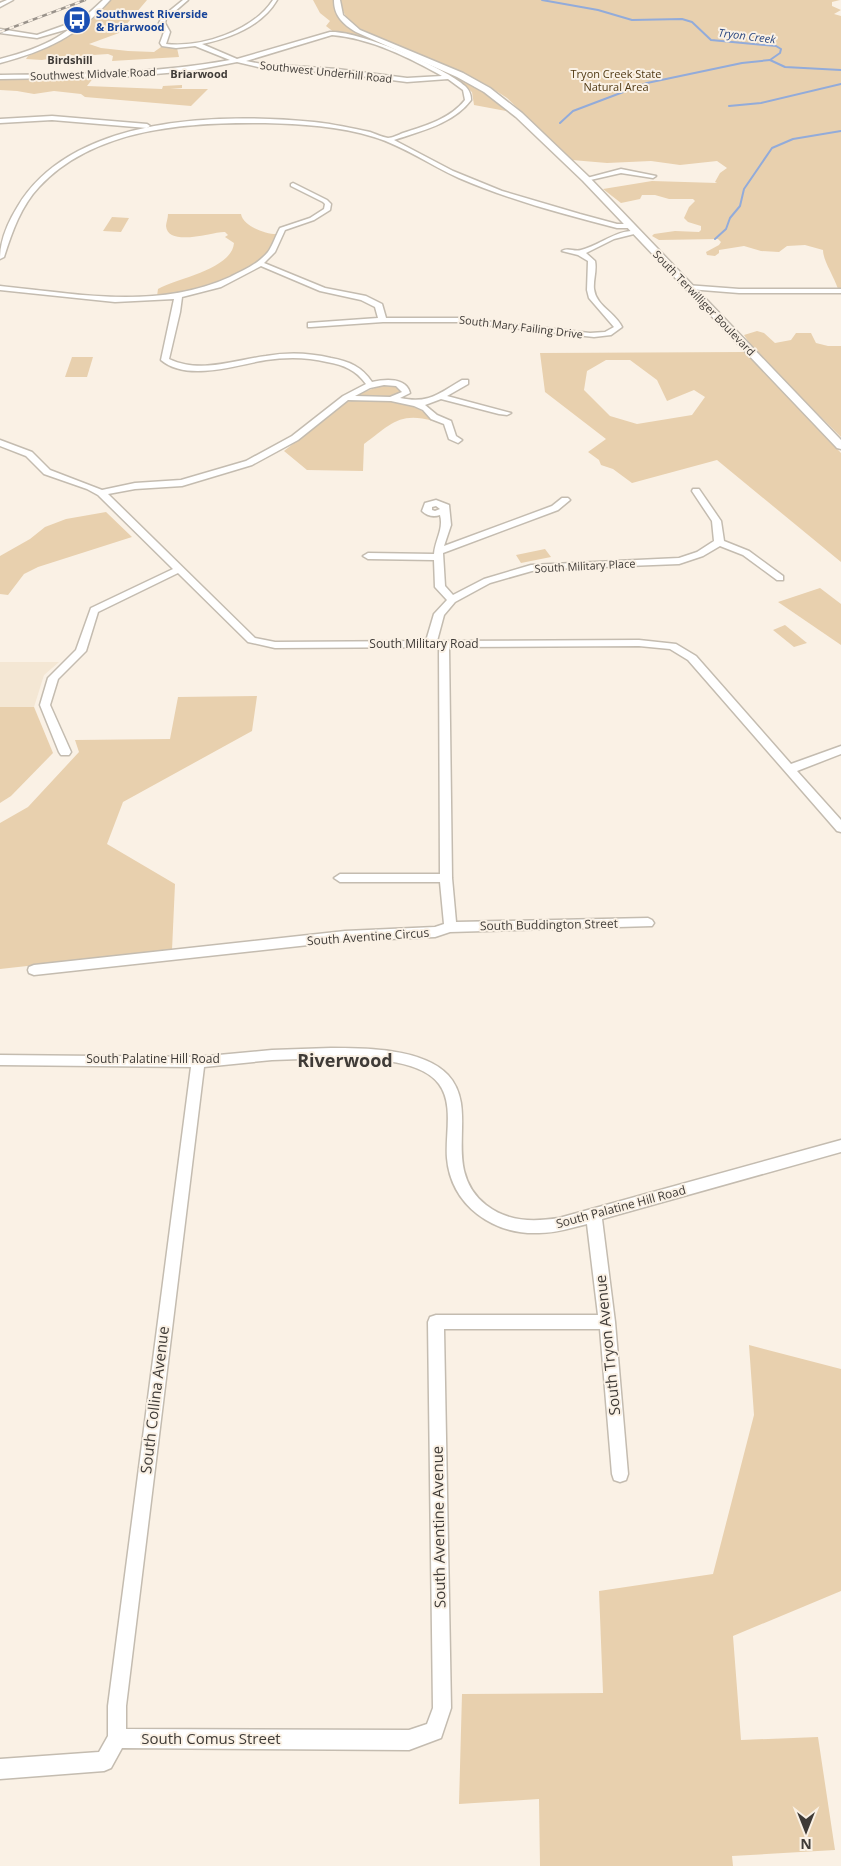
<svg xmlns="http://www.w3.org/2000/svg" width="841" height="1866" font-family="'Open Sans',sans-serif">
	<style>
		.built { fill: #f4e7d4 }
		.green { fill: #e8d0ae; fill-rule: evenodd }
		.lines { fill: none; stroke-linecap: round; stroke-linejoin: round }
		.stream { stroke: #92abda; stroke-width: 2 }
		.minor-casing { stroke: #c4bcb0; stroke-width: 3 }
		.major-casing { stroke: #c4bcb0; stroke-width: 3 }
		.minor { fill: #fff; fill-rule: evenodd }
		.major { fill: #fff; fill-rule: evenodd }
		.rail-casing { stroke: #9a938b; stroke-width: 2.5 }
		.rail { stroke: #faf1e5; stroke-width: 2; stroke-dasharray: 5; stroke-linecap: butt }
		.labels { text-anchor: middle; stroke-width: 4; stroke-linejoin: round; paint-order: stroke }
		.far-transit-label { font-size: 11px; font-weight: bold; fill: #164399; stroke: #faf1e5; text-anchor: start }
		.far-water-label { font-size: 11px; font-style: italic; fill: #2a4781; stroke: #faf1e5 }
		.far-neighbourhood-label { font-size: 11px; font-weight: bold; fill: #3f3b37; stroke: #faf1e5 }
		.far-street-label { font-size: 11px; fill: #3f3b37; stroke: #faf1e5 }
		.far-park-label { font-size: 11px; fill: #503913; stroke: #faf1e5 }
		.street-label { font-size: 12px; fill: #3f3b37; stroke: #faf1e5 }
		.near-street-label { font-size: 15px; fill: #3f3b37; stroke: #faf1e5 }
		.district-label { font-size: 18px; font-weight: bold; fill: #3f3b37; stroke: #faf1e5 }
	</style>
	<rect width="100%" height="100%" fill="#faf1e5"/>
	<polygon class="built" points="0,662 59,662 44,675 34,707 0,707"/>
	<g class="green">
		<polygon points="110,0 147,0 119,33 89,44 101,48 128,51 154,52 161,47 177,48 179,57 112,61 113,56 108,54 78,56 71,55 42,60 26,59 28,56 71,35"/>
		<path d="M 313,0 L 334,0 C 332,21 355,31 371,39 L 335,33 L 326,26 L 330,21 L 320,13 Z"/>
		<path d="M 341,0 L 840,0 L 832,2 L 832,6 L 841,10 L 834,14 L 841,16 L 841,290 L 838,289 C 834,276 823,261 823,250 L 805,245 L 787,246 L 779,252 L 761,251 L 744,246 L 719,250 L 719,253 L 715,256 L 707,255 L 706,252 L 719,245 L 721,242 L 718,239 L 659,240 L 652,236 L 654,234 L 675,231 L 699,232 L 701,230 L 701,226 L 688,222 L 684,218 L 689,207 L 695,201 L 693,199 L 669,199 L 655,195 L 642,195 L 640,199 L 621,203 L 603,189 L 652,181 L 717,183 L 715,182 L 720,173 L 727,168 L 717,161 L 680,165 L 651,161 L 607,163 L 572,160 L 507,98 L 487,85 L 465,74 L 361,31 C 350,23 341,14 341,0 Z"/>
		<polygon points="94,77 87,86 162,89 163,86 182,85 182,88 170,89 208,89 191,106 85,97 81,94 54,91 34,94 17,91 0,90 0,78"/>
		<polygon points="458,77 477,85 511,112 474,105 472,92 454,78"/>
		<path d="M 168,214 L 241,214 C 243,226 265,234 276,234 C 268,278 194,291 157,296 L 158,289 C 178,278 232,269 234,243 L 225,237 L 228,235 L 225,232 C 215,231 168,248 166,226 C 166,223 168,218 168,214 Z"/>
		<polygon points="112,217 129,218 121,232 103,231"/>
		<polygon points="757,331 764,333 775,343 791,340 796,333 811,333 816,343 828,346 841,346 841,437 755,352 744,335"/>
		<path d="M 746,352 L 841,453 L 841,562 L 717,460 L 632,483 L 613,469 L 601,465 L 599,460 L 588,452 L 606,439 L 545,392 L 540,353 ZM 606,360 L 630,360 L 657,380 L 667,401 L 694,390 L 705,397 L 692,415 L 637,424 L 610,416 L 584,390 L 587,371 Z"/>
		<polygon points="72,357 93,357 87,377 65,377"/>
		<polygon points="386,384 398,385 403,392 394,398 353,396"/>
		<path d="M 387,400 C 401,403 425,407 433,421 C 399,411 390,425 364,444 L 363,471 L 307,470 L 284,451 L 346,402 L 358,400 Z"/>
		<polygon points="106,512 132,537 38,567 24,574 8,595 0,594 0,556 30,539 45,527 66,519"/>
		<polygon points="545,549 551,557 521,563 516,555"/>
		<polygon points="820,588 841,604 841,645 778,602"/>
		<polygon points="785,625 807,643 794,647 773,630"/>
		<polygon points="257,696 252,731 123,802 107,844 175,884 172,950 0,969 0,823 28,807 79,752 75,740 170,739 178,697"/>
		<polygon points="0,707 34,707 53,753 11,796 0,803"/>
		<polygon points="749,1345 841,1369 841,1591 733,1636 741,1740 818,1737 835,1850 732,1856 733,1866 540,1866 539,1799 459,1804 462,1694 603,1693 599,1591 713,1574 754,1415"/>
	</g>
	<g class="lines">
		<g class="stream">
			<polyline points="542,0 598,10 632,20 682,19 692,22 711,40 776,46 781,49 780,53 770,60 785,67 841,70"/>
			<polyline points="729,106 761,103 841,84"/>
			<polyline points="560,123 573,111 647,83 742,63 770,60"/>
			<polyline points="715,239 726,229 730,218 740,206 744,189 772,148 793,139 841,131"/>
		</g>
		<g class="minor-casing">
			<g id="minor">
				<polygon points="7,0 13,0 0,7 0,3"/>
				<path d="M 183,0 L 188,0 L 166,19 L 165,23 L 170,32 L 166,44 C 201,48 253,31 273,0 L 277,0 C 262,26 230,38 202,44 L 237,59 L 330,32 C 358,30 446,68 465,86 C 469,90 471,94 471,100 C 453,124 421,131 394,140 L 453,171 L 502,191 L 580,214 L 617,224 L 630,224 L 633,226 L 630,228 L 617,228 C 563,214 510,200 459,178 C 430,165 404,146 374,137 C 339,126 301,124 265,123 C 189,122 95,127 39,187 C 21,206 12,232 4,257 L 0,259 C 0,240 8,222 18,206 C 73,115 221,113 314,122 C 333,124 351,128 370,132 C 376,134 382,137 388,138 C 392,138 398,135 403,133 C 425,126 450,119 465,100 L 463,90 L 448,79 L 407,82 L 337,73 L 262,68 L 237,62 L 190,71 L 120,77 L 0,79 L 0,75 C 77,74 154,74 230,60 L 195,46 L 176,48 L 162,46 L 160,43 L 164,32 L 159,23 L 162,17 ZM 332,35 C 370,38 410,58 442,76 L 407,78 L 337,69 L 262,64 L 246,61 Z"/>
				<polygon points="80,22 82,25 37,38 0,33 0,29 37,35 68,24"/>
				<polygon points="52,116 147,124 150,126 147,128 52,120 0,123 0,119"/>
				<polygon points="621,169 656,176 653,178 621,173 586,181 583,179"/>
				<path d="M 293,183 L 327,200 L 331,204 L 330,210 L 314,220 L 285,230 L 275,252 L 264,263 L 325,288 L 366,296 L 382,304 L 386,318 L 458,318 L 590,333 L 605,332 L 614,327 L 589,298 L 587,290 L 588,261 L 578,255 L 562,251 C 568,247 574,252 581,250 C 601,245 617,229 638,231 L 638,233 L 614,239 L 586,253 L 595,261 C 597,271 593,280 594,289 C 596,306 615,312 622,327 L 611,335 L 594,337 L 458,322 L 383,322 L 311,327 L 308,327 L 308,323 L 378,318 L 375,307 L 361,300 L 320,291 L 261,266 L 221,287 L 182,297 L 180,312 L 169,359 C 201,374 234,360 266,356 C 288,352 310,353 331,358 C 349,361 362,367 372,382 C 385,379 406,377 410,393 L 400,398 C 429,404 438,394 462,380 L 468,380 L 468,384 L 447,396 L 511,413 L 507,415 L 499,414 L 441,399 L 425,405 L 437,415 L 451,421 L 456,436 L 462,440 L 458,443 L 449,439 L 444,424 L 431,419 L 423,410 L 414,406 L 391,401 L 348,400 L 298,440 L 252,465 L 182,486 L 135,489 L 108,494 L 255,638 L 275,642 L 426,641 L 434,614 L 447,600 L 435,587 L 434,560 L 368,559 L 363,556 L 368,553 L 434,554 C 435,540 444,529 440,515 C 434,517 427,516 422,511 L 425,503 L 436,500 L 449,505 L 451,525 L 444,546 L 552,506 L 562,498 L 568,498 L 570,500 L 558,510 L 443,553 L 445,586 L 453,595 L 484,579 L 531,565 L 679,558 L 697,552 L 714,541 L 712,521 L 692,491 L 693,489 L 699,489 L 721,521 L 724,541 L 749,551 L 783,576 L 783,580 L 777,580 L 743,555 L 720,546 L 703,556 L 679,564 L 550,569 L 532,571 L 490,583 L 455,602 L 444,615 L 437,641 L 639,640 L 676,644 L 696,656 L 791,764 L 841,746 L 841,754 L 797,771 L 841,820 L 841,832 L 837,831 L 688,660 L 670,649 L 639,646 L 449,647 L 452,878 L 456,922 L 648,918 L 652,920 L 654,923 L 652,926 L 450,932 L 435,937 L 345,941 L 34,975 L 29,973 L 28,970 L 29,967 L 34,965 L 345,931 L 435,927 L 444,924 L 440,882 L 340,882 L 334,878 L 340,874 L 440,874 L 439,647 L 275,648 L 248,642 L 178,573 L 98,612 L 86,651 L 58,679 L 50,705 L 71,752 L 69,755 L 61,755 L 59,752 L 40,705 L 48,678 L 76,650 L 91,608 L 173,569 L 98,495 L 87,489 L 44,474 L 26,456 L 0,446 L 0,440 L 32,452 L 50,470 L 102,490 L 135,483 L 181,480 L 246,461 L 292,436 L 343,396 L 366,384 C 356,370 344,365 327,362 C 307,357 286,357 266,360 C 236,365 187,382 161,360 L 174,299 L 115,302 L 0,290 L 0,286 C 77,294 157,310 230,277 C 244,270 258,264 268,252 C 273,245 276,235 280,228 L 310,218 L 324,209 L 325,204 L 323,202 L 291,186 L 291,184 ZM 384,385 L 396,386 L 402,392 L 390,397 L 355,396 L 370,388 ZM 436,506 L 440,509 L 435,511 L 432,510 L 432,507 Z"/>
				<polygon points="686,285 739,289 841,289 841,293 739,293 689,289 686,289"/>
				<path d="M 331,1048 C 364,1048 423,1048 448,1075 C 481,1111 439,1167 486,1205 C 508,1222 533,1222 559,1218 L 841,1140 L 841,1152 L 602,1219 L 615,1322 L 628,1474 L 626,1480 L 620,1482 L 614,1480 L 612,1474 L 600,1329 L 444,1329 L 451,1708 L 441,1738 L 409,1750 L 122,1748 L 111,1768 L 104,1771 L 0,1779 L 0,1759 L 99,1752 L 108,1736 L 108,1706 L 191,1067 L 0,1065 L 0,1055 L 197,1057 L 272,1050 ZM 331,1058 C 361,1059 419,1057 439,1084 C 454,1104 445,1135 447,1158 C 451,1206 494,1235 539,1233 C 556,1233 571,1228 587,1224 L 598,1315 L 436,1315 L 430,1317 L 428,1322 L 433,1708 L 427,1724 L 409,1730 L 126,1729 L 126,1706 L 204,1067 L 272,1060 Z"/>
			</g>
		</g>
		<g class="major-casing">
			<g id="major">
				<path d="M 103,0 L 110,0 C 78,36 46,51 0,63 L 0,59 C 50,46 66,35 103,0 Z"/>
				<path d="M 334,0 L 340,0 L 343,15 L 360,30 L 463,73 L 490,88 L 522,113 L 589,177 L 841,440 L 841,449 L 837,448 L 583,181 L 516,117 L 484,92 L 457,77 L 356,32 C 343,24 334,16 334,0 Z"/>
			</g>
		</g>
		<use href="#minor" class="minor"/>
		<use href="#major" class="major"/>
		<g class="rail-casing">
			<polyline id="rail" points="0,32 85,0"/>
		</g>
		<use href="#rail" class="rail"/>
	</g>
	<defs>
		<g id="bus-disc" transform="scale(1.4375)"><circle r="9.5" fill="#1a4fb4" stroke="#faf1e5"/><path d="M-5-6H5V4H4V6H2V4H-2V6H-4V4H-5ZM-3.5-4V0h7V-4ZM-3.5 1.2v1.5H-2V1.2ZM2 1.2v1.5H3.5V1.2Z" fill="#fff"/></g>
	</defs>
	<g fill-rule="evenodd">
		<use href="#bus-disc" x="77" y="20"/>
	</g>
	<g class="labels">
		<g class="far-transit-label">
			<text x="96" y="18">Southwest Riverside<tspan x="96" dy="13">&amp; Briarwood</tspan></text>
		</g>
		<g class="far-water-label">
			<text transform="translate(747 36) rotate(7)" y="4">Tryon Creek</text>
		</g>
		<g class="far-neighbourhood-label">
			<text x="70" y="64">Birdshill</text>
			<text x="199" y="78">Briarwood</text>
		</g>
		<g class="far-street-label">
			<text transform="translate(326 72) rotate(6)" y="4">Southwest Underhill Road</text>
			<text transform="translate(93 74) rotate(-2)" y="4">Southwest Midvale Road</text>
			<text transform="translate(704 303) rotate(46)" y="4">South Terwilliger Boulevard</text>
			<text transform="translate(521 327) rotate(7)" y="4">South Mary Failing Drive</text>
			<text transform="translate(585 566) rotate(-3)" y="4">South Military Place</text>
		</g>
		<g class="far-park-label">
			<text x="616" y="78">Tryon Creek State<tspan x="616" dy="13">Natural Area</tspan></text>
		</g>
		<g class="street-label">
			<text x="424" y="648">South Military Road</text>
			<text transform="translate(549 925) rotate(-1)" y="4">South Buddington Street</text>
			<text transform="translate(368 937) rotate(-4)" y="4">South Aventine Circus</text>
			<text x="153" y="1063">South Palatine Hill Road</text>
			<text transform="translate(621 1207) rotate(-15)" y="4">South Palatine Hill Road</text>
		</g>
		<g class="near-street-label">
			<text transform="translate(608 1345) rotate(-96)" y="5">South Tryon Avenue</text>
			<text transform="translate(155 1400) rotate(-83)" y="5">South Collina Avenue</text>
			<text transform="translate(439 1527) rotate(-91)" y="5">South Aventine Avenue</text>
			<text x="211" y="1744">South Comus Street</text>
		</g>
		<g class="district-label">
			<text x="345" y="1067">Riverwood</text>
		</g>
	</g>
	<g transform="translate(806 1831) rotate(180)" stroke="#faf1e5" stroke-width="4" paint-order="stroke">
	<path d="M0-4L9 19L0 12L-9 19Z" fill="#3f3b37"/>
	<text y="-8" font-size="14" font-weight="bold" text-anchor="middle" fill="#3f3b37">N</text>
	</g>
</svg>
